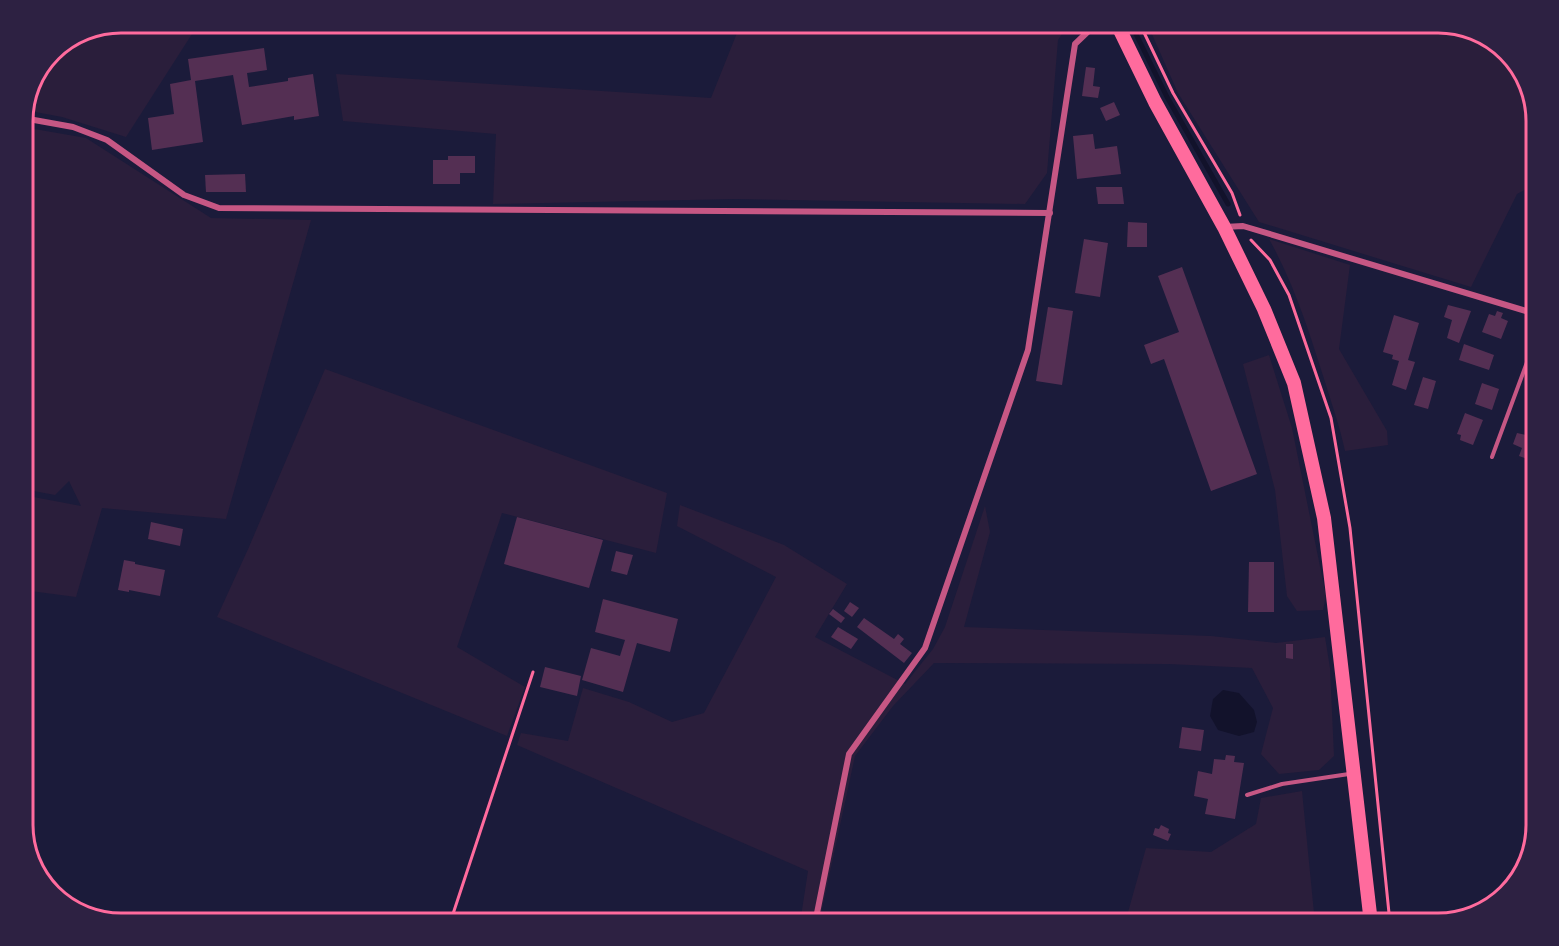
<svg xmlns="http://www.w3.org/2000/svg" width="1559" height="946" font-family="Overpass,sans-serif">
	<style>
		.green { fill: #2a1e3b }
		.water { fill: #12122b }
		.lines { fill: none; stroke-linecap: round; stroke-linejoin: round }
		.stream { stroke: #12122b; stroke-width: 5 }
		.building { fill: #542f53 }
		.path { stroke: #ff6b9d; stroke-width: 3 }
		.service { stroke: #c65784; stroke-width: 4 }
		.minor { stroke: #c65784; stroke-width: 6 }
		.primary { stroke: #ff6b9d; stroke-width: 14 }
		.rim { fill: none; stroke: #ff6b9d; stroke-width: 3 }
	</style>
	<rect width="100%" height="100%" fill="#1b1b3a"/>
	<g class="green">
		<polygon points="1438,22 1488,36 1523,71 1536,115 1536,184 1517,194 1471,287 1259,222 1178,93 1147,23"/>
		<polygon points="121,23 199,23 126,137 62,117 25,110 52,51"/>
		<polygon points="741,23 1069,23 1058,40 1047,173 1025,204 736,199 493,204 496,134 343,121 336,74 711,98"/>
		<polygon points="23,127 86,138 211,218 311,220 226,519 102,508 76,597 23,590 23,495 81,506 69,481 55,495 23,489"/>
		<path d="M 1269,239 L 1350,265 L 1339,349 L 1387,431 L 1388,445 L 1345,451 C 1340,427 1333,408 1326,385 C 1309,332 1296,288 1269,239 Z"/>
		<polygon points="1269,355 1292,428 1326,596 1323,610 1297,611 1287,596 1275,490 1243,364"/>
		<polygon points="325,369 667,493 656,553 502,513 457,647 525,687 507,736 217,617 249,547"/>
		<polygon points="680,505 784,545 847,584 815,637 905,684 933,649 945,627 985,506 990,532 964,627 1211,636 1276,643 1325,637 1330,668 1334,756 1319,770 1279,774 1261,754 1273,708 1252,668 1169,664 934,663 893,706 855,756 819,923 800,923 808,871 517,745 521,733 568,741 583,688 629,702 672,722 704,713 776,577 677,526"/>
		<polygon points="1302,791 1315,923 1125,923 1146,848 1211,852 1256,824 1261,798"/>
	</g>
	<polygon class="water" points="1223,690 1239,693 1254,710 1257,722 1254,732 1239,736 1218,730 1210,716 1213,699"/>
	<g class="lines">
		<polyline class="stream" points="1130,22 1167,97 1228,204"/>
	</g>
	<g class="building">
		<polygon points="264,48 267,70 247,73 249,87 288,81 288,78 313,74 319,116 294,120 294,116 242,125 233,75 195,81 203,142 152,150 148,118 174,114 170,84 191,80 188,59"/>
		<polygon points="1086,67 1095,68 1093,86 1100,87 1098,98 1082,96"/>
		<polygon points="1114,102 1120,115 1106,121 1100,108"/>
		<polygon points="1093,134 1095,149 1117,146 1121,174 1077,179 1073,136"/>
		<polygon points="448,156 475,156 475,173 460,173 460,184 433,184 433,160 448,160"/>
		<polygon points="245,174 246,192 206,192 205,175"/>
		<polygon points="1096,187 1122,187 1124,204 1098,204"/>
		<polygon points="1128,222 1147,223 1147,247 1127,247"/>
		<polygon points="1084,239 1108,243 1100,297 1075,293"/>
		<polygon points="1182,267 1257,474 1211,491 1164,359 1151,364 1144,345 1179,332 1158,276"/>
		<polygon points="1534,275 1536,275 1536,297 1528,295"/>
		<polygon points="1448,305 1471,311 1459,343 1447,338 1452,320 1444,317"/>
		<polygon points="1048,307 1073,311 1062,385 1036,381"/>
		<polygon points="1497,311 1503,313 1501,318 1508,321 1501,339 1482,332 1489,314 1495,316"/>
		<polygon points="1394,315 1419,323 1408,360 1415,362 1406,390 1392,385 1399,361 1392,359 1393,355 1383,352"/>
		<polygon points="1464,344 1494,355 1489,370 1459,360"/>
		<polygon points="1423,377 1436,381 1428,409 1414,405"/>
		<polygon points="1482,383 1499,389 1492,410 1475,404"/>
		<polygon points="1534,398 1536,399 1536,424 1526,420"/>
		<polygon points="1465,413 1483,420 1473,445 1460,440 1461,435 1457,434"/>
		<polygon points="1517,433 1536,437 1536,462 1519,456 1522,448 1513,444"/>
		<polygon points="517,517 603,540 589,588 504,564"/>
		<polygon points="151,522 183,529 180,546 148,539"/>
		<polygon points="616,551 633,555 627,575 611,571"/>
		<polygon points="124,560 135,562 135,564 165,570 160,596 129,590 129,592 118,590"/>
		<polygon points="1249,562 1274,562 1274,612 1248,612"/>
		<polygon points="603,599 678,619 670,652 637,643 623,692 582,680 591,648 620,656 625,640 595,632"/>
		<polygon points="850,602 859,608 852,617 844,611"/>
		<polygon points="833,609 845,618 841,623 829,614"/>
		<polygon points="864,618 894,639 898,634 904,639 900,644 912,653 904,663 857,627"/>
		<polygon points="838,627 858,639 851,649 831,637"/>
		<polygon points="1286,644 1293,644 1293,659 1286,658"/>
		<polygon points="545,667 581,676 577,696 540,687"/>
		<polygon points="1182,727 1204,730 1201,751 1179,748"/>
		<polygon points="1226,755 1235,756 1234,762 1244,763 1235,819 1205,814 1208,799 1194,796 1198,771 1212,774 1214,759 1225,760"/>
		<polygon points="1161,825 1169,829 1168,833 1171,834 1168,841 1153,835 1155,828 1159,829"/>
	</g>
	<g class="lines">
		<g class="path">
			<polyline points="1139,22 1173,93 1232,193 1240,215"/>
			<polyline points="1251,240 1270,260 1289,295 1331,418 1350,528 1390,923"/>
			<polyline points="450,923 533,672"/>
		</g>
		<g class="service">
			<polyline points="1492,457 1536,338"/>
			<polyline points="1247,795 1282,784 1349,774"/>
		</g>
		<g class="minor">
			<polyline points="23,118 73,127 107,140 184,195 219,208 1050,213"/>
			<polyline points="1224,227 1243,226 1536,314"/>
			<polyline points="815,923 849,754 925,648 1028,350 1075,44 1098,22"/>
		</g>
		<polyline class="primary" points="1116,22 1155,102 1224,227 1264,309 1294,383 1324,518 1371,923"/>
	</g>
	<path d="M0 0H1559V946H0ZM121 33H1438A88 88 0 0 1 1526 121V825A88 88 0 0 1 1438 913H121A88 88 0 0 1 33 825V121A88 88 0 0 1 121 33Z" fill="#2d2142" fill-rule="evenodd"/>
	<path class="rim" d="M121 33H1438A88 88 0 0 1 1526 121V825A88 88 0 0 1 1438 913H121A88 88 0 0 1 33 825V121A88 88 0 0 1 121 33Z"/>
</svg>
